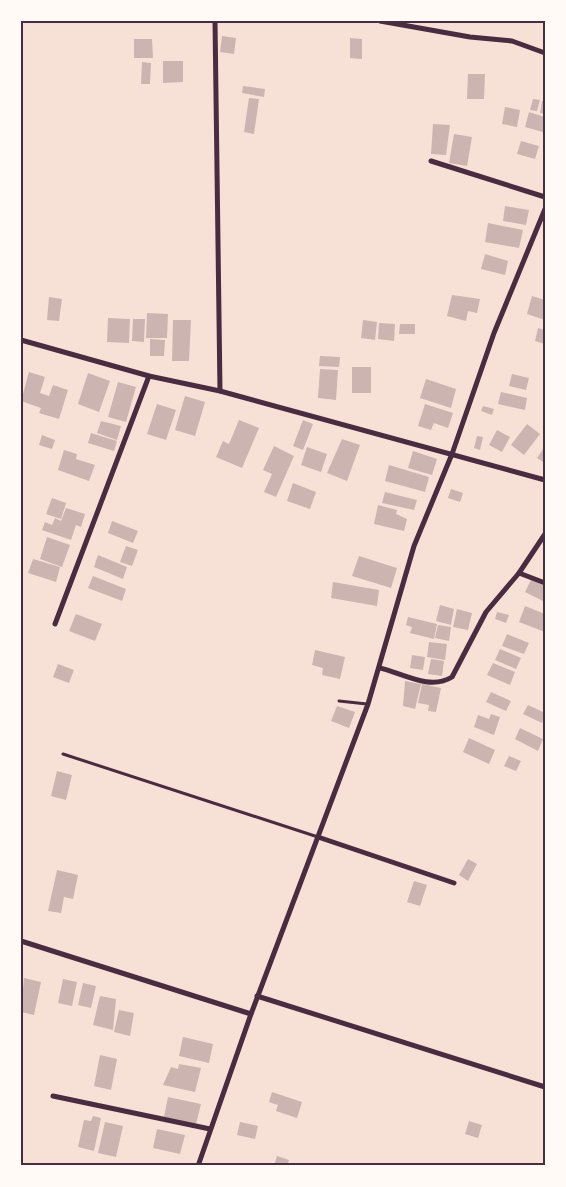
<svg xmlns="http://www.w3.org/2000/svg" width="566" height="1187" font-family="'Exo 2',sans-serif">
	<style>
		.building { fill: #ccb4b1 }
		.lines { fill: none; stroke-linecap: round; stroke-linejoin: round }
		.service { stroke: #4a2c40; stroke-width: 3 }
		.minor { stroke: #4a2c40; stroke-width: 5 }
		.neatline { fill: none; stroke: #4a2c40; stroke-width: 2 }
	</style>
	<rect width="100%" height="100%" fill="#f7e1d7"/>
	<g class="building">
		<polygon points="222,36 236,38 234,54 220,52"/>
		<polygon points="350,38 362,39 362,59 350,58"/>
		<polygon points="134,39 152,39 153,58 134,58"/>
		<polygon points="163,61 183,61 183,82 163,83"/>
		<polygon points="142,62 151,63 150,84 141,84"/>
		<polygon points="468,74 485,74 484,99 467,99"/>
		<polygon points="243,86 265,89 264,97 242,93"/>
		<polygon points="249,98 259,99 254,134 244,132"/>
		<polygon points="533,99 540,100 537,111 530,110"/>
		<polygon points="542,101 545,101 545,114 540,113"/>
		<polygon points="505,107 520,110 517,127 502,124"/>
		<polygon points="529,112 545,117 543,132 525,127"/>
		<polygon points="433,124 450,125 446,155 431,154"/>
		<polygon points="454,134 472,137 467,166 449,163"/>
		<polygon points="521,141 539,146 535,159 517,154"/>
		<polygon points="505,206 529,210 526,225 503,221"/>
		<polygon points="488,223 523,230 519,248 485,242"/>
		<polygon points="485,254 508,261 505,275 481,269"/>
		<polygon points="452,295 480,299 477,313 468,311 466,321 447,316"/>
		<polygon points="532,296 545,300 545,320 527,314"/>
		<polygon points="49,297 62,299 59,321 47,320"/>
		<polygon points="147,313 168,314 167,338 146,338"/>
		<polygon points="108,318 130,319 129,343 107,342"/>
		<polygon points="133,319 145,319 144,342 132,341"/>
		<polygon points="173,320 191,320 189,361 172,361"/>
		<polygon points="363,320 377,322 375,340 361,338"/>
		<polygon points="379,323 395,324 394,341 378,339"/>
		<polygon points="400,324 415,324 415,334 399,334"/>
		<polygon points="538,328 545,330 545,344 535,341"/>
		<polygon points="150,339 165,340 164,356 150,356"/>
		<polygon points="320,356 340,357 339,367 319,366"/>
		<rect x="352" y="367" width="19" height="26"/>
		<polygon points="320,369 338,370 336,400 318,398"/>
		<polygon points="29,372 45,377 40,393 49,396 53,385 68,390 59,419 39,413 41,408 21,401"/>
		<polygon points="88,373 110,381 99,412 78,404"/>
		<polygon points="512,374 529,378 526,390 509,386"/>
		<polygon points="426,379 456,389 451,408 420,398"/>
		<polygon points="118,382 136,387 126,422 108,417"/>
		<polygon points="501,392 527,398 525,410 498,404"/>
		<polygon points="185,396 205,402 195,436 175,430"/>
		<polygon points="157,404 176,410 166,440 147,434"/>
		<polygon points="425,404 453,413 448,428 434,423 431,430 418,426"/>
		<polygon points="483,406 494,409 492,415 481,411"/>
		<polygon points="239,420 259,428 242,468 216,457 223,441 229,444"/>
		<polygon points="303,420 313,424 303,450 293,446"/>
		<polygon points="101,421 121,426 117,440 97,433"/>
		<polygon points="527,424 540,434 524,455 511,445"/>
		<polygon points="497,430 510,437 502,452 489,445"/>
		<polygon points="91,433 117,441 114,451 88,443"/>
		<polygon points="42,435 55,440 52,449 39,445"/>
		<polygon points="477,436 483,437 480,450 474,448"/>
		<polygon points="342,439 360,445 347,481 327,473"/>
		<polygon points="274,446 294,456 276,497 264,492 272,474 263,470"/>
		<polygon points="545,446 545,463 537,458"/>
		<polygon points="307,447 327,454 321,472 301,465"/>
		<polygon points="64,450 77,454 76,459 95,465 89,481 58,470"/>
		<polygon points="413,451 437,459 432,475 408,468"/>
		<polygon points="389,465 429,477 425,492 385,481"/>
		<polygon points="293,483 316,492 310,509 287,501"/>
		<polygon points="451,489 463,493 460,502 448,498"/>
		<polygon points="385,492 417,500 414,510 382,503"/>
		<polygon points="52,498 66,503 61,519 46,514"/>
		<polygon points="378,505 397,510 396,514 407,519 404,531 374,524"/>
		<polygon points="66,508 85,514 81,527 76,525 71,540 42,530 45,522 52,525 55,518 61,521"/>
		<polygon points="112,521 138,531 133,543 108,533"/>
		<polygon points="47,537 70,545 62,567 40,559"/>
		<polygon points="126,546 138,550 132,566 120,562"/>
		<polygon points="98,555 127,567 123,579 94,567"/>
		<polygon points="359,556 397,568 391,588 352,576"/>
		<polygon points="33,559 60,567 56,582 28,573"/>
		<polygon points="93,576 126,589 122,601 88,588"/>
		<polygon points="531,580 545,586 545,602 525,592"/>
		<polygon points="333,582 379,590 377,606 331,598"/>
		<polygon points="440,605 454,609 451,625 436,621"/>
		<polygon points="525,606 545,614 545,632 519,622"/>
		<polygon points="457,609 472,613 468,630 453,627"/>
		<polygon points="497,612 509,615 506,623 495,619"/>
		<polygon points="76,614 102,624 95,641 69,631"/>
		<polygon points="408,617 437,624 434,639 410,633 412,627 406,625"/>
		<polygon points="438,625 451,627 449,641 435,638"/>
		<polygon points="507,634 529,643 524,654 502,646"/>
		<polygon points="429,642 447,644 445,660 427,657"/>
		<polygon points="500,649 521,658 516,669 495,660"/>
		<polygon points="315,650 345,657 340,679 322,675 323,668 312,665"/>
		<polygon points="412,655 425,657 423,670 410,668"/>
		<polygon points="431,659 444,661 442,676 428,674"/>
		<polygon points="493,663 515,672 510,685 487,675"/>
		<polygon points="58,664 74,670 69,683 53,677"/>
		<polygon points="405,681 421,684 415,709 403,706"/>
		<polygon points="422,684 441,688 436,712 428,711 429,705 418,703"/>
		<polygon points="491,692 511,701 506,711 486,702"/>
		<polygon points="528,705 545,713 542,723 523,714"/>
		<polygon points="337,706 355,712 349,728 331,721"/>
		<polygon points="491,714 500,717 494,735 474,727 478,715 489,719"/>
		<polygon points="520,728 543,739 538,751 515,739"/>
		<polygon points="469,738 495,750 489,764 463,752"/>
		<polygon points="509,756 521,761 516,771 504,766"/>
		<polygon points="57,771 72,775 66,800 51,796"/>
		<polygon points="468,859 477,864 468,881 459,875"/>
		<polygon points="57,870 78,875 73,899 64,897 61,913 48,911"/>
		<polygon points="414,881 427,885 420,906 407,902"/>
		<polygon points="24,978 41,982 34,1015 21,1012"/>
		<polygon points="63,979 77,982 72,1006 58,1003"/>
		<polygon points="83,983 96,986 91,1008 78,1005"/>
		<polygon points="100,996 116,999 113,1030 93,1025"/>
		<polygon points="119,1010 134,1013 130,1036 114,1032"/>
		<polygon points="183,1037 213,1044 209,1063 179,1056"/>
		<polygon points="100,1055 117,1059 111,1090 94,1086"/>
		<polygon points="179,1064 201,1068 195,1092 163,1085 171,1067 178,1069"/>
		<polygon points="272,1092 302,1102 297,1118 276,1111 278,1105 269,1102"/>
		<polygon points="168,1097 201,1104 196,1124 164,1117"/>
		<polygon points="93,1116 101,1118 94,1151 78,1147 84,1120 91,1121"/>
		<polygon points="469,1121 482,1125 478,1138 465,1134"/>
		<polygon points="105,1122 123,1126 116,1157 98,1153"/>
		<polygon points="240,1122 258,1126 255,1139 237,1135"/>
		<polygon points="157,1129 185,1135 180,1154 153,1148"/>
		<polygon points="277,1156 289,1160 287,1166 274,1166"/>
	</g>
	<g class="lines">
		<g class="service">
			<polyline points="339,701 367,704"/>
			<polyline points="63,754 318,837"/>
		</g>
		<g class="minor">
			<polyline points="215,21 220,391"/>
			<polyline points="380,21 470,37 512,41 545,53"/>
			<polyline points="431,161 545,197"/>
			<polyline points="21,340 149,376 220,391 545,480"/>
			<polyline points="519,573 545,583"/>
			<polyline points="55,624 149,376"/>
			<path d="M 380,668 C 402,673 430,691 452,677 L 486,612 L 519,573 L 545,534"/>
			<polyline points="318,837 454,883"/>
			<polyline points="21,941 251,1014"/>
			<polyline points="257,996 545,1087"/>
			<polyline points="53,1096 210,1129"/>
			<polyline points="198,1166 251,1014 368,704 414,546 452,454 494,333 545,209"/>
		</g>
	</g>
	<rect width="566" height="1187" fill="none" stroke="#fffaf5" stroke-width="45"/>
	<rect x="22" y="22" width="522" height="1142" class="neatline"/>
</svg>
